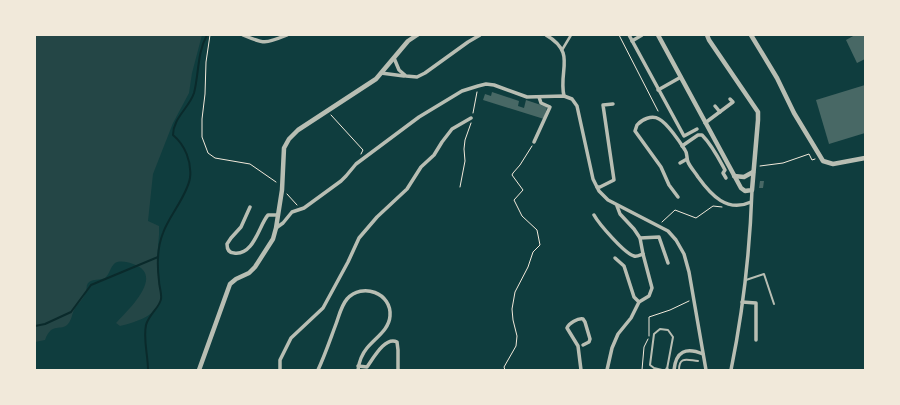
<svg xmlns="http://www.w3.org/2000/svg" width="900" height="405" font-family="Inter,sans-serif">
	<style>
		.green { fill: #244646 }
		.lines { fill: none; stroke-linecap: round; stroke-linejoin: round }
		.stream { stroke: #0a2a2b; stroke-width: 2 }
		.building { fill: #486865 }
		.path { stroke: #f1e9da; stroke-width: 1 }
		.service { stroke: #b8beb3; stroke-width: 2 }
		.pedestrian { stroke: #b8beb3; stroke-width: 2.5 }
		.minor { stroke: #b8beb3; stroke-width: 3.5 }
		.tertiary { stroke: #b8beb3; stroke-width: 4.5 }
	</style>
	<rect width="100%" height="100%" fill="#0f3d3e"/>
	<path class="green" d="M 35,35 L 202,35 L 192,73 L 189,93 L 173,123 L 153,174 L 148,221 L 159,226 L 159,235 L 157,259 L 161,297 C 158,316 136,322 120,326 L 116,323 C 128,310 166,275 133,264 C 128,262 120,260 115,263 C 110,267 110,274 105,278 C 100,281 93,278 88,283 C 86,286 87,289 86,292 C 84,299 77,304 74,310 C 72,314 72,319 68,324 C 61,332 52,321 45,340 L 35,342 Z"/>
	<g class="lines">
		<g class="stream">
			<polyline points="35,326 45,324 71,312 91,285 158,257"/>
			<path d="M 148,370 C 148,355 143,340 146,325 C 149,314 160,307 161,299 C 162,293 159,287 159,281 C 157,265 157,248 163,233 C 169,216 187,196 190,178 C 192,162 185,145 173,135 C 173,118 189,108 194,93 C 199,74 197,53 207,35"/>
		</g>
	</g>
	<g class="building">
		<polygon points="855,35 865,35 865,59 857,63 846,40"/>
		<polygon points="865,85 865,133 829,144 816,100"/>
		<polygon points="492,92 519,101 518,106 524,108 526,100 547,107 544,119 483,100 485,94 491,96"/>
		<polygon points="760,181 764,181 763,188 759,188"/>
	</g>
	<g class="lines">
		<g class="path">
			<polyline points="210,35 206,62 205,94 202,119 202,137 208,153 215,158 250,164 276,182"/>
			<polyline points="619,35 658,111"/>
			<polyline points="473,113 477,92"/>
			<polyline points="331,115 363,150 361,154"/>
			<polyline points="760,166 783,163 809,154 812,160 815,159"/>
			<polyline points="460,187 465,161 464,149 465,140 471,123"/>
			<polyline points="287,194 297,205"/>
			<polyline points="662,222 675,210 696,218 713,206 722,207"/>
			<polyline points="649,336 649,317 670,310 689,301"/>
			<polyline points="505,370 504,367 516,346 517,336 513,320 512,309 515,292 528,267 533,252 540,245 537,230 522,216 514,200 523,190 512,175 513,173 520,165 532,146"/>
			<polyline points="642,370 644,347 648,339"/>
		</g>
		<g class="service">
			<polyline points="746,280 764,274 774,304"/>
			<polyline points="662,370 654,368 650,365 654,334 660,329 668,330 673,337 667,369"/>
			<path d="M 679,370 C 679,356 687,360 698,361"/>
		</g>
		<polyline class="pedestrian" points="562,50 571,35"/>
		<g class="minor">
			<path d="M 243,35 C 264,44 265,44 287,35"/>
			<path d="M 546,35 C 577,53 558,70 564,96"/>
			<polyline points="629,35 684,136 697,129"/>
			<polyline points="632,41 642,35"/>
			<polyline points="394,58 399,70 406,76 417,77 425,73 468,42 480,35"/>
			<polyline points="381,73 404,76"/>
			<polyline points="658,90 681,77"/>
			<polyline points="715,106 720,112"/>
			<polyline points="705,123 733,102 730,99"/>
			<polyline points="534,142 550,107 541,103 539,97"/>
			<path d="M 682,146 L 698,135 L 702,135 C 712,145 718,157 725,170 L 723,173 L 726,178"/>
			<polyline points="680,163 687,159"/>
			<polyline points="597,187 600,187 614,180 603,105 613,104"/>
			<path d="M 678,197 L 669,185 L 661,167 L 635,131 L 637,125 C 642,119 652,115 659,119 C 667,123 680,142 685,150 C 688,154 686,157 688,162 C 690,167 695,172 698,177 C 711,195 727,213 751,202"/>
			<path d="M 250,207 L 241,227 L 231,238 L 227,244 C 227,249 229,253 234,253 C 254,256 259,225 268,215 L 278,215"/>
			<path d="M 594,215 C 599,224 625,254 634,256 C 637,257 640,255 643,254"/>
			<polyline points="276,228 283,223 292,212 304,208 341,181 346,176 356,164 419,117 462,91 478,86 486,84 494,85 527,97 564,96 572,99 577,106 593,179 599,191 608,200 668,231 676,240 684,254 689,272 706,370"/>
			<polyline points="640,238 659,237 668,263"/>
			<polyline points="615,258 624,266 634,297 639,302"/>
			<polyline points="742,302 756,303 756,340"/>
			<path d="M 358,366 L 367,367 C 373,359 385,336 397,342 L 398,350 L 398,370"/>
			<polyline points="280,370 280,360 291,338 323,308 348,262 359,238 377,217 407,189 421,167 434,155 442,142 452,129 471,118"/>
			<path d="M 318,370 C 325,355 330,340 336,324 C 339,316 341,306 347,299 C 362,282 392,293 390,316 C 389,330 375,338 367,348 C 362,354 359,362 358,370"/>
			<path d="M 581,370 L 578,346 L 567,328 C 569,323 578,318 583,319 L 585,322 L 590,339 L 589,342 L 583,345"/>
			<polyline points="607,370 612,348 618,334 631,318 639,302 649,296 652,288 643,254 640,238 634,229 620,214 617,206"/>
			<polyline points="667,370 667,369"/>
			<path d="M 674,370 C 676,351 686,347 703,354"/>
			<path d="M 731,370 C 743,311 750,250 752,190"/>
		</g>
		<g class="tertiary">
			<polyline points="658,35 741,188 745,191 752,190 758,120 758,112 709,40 707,35"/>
			<polyline points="751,35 777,78 794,113 823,161 833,164 865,158"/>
			<polyline points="734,176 744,177 753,172"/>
			<polyline points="199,370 230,284 236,279 249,273 255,267 273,239 276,228 282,190 284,148 289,139 298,130 376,79 408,41 417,35"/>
		</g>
	</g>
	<rect width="900" height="405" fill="none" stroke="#f1e9da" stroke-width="72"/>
</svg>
